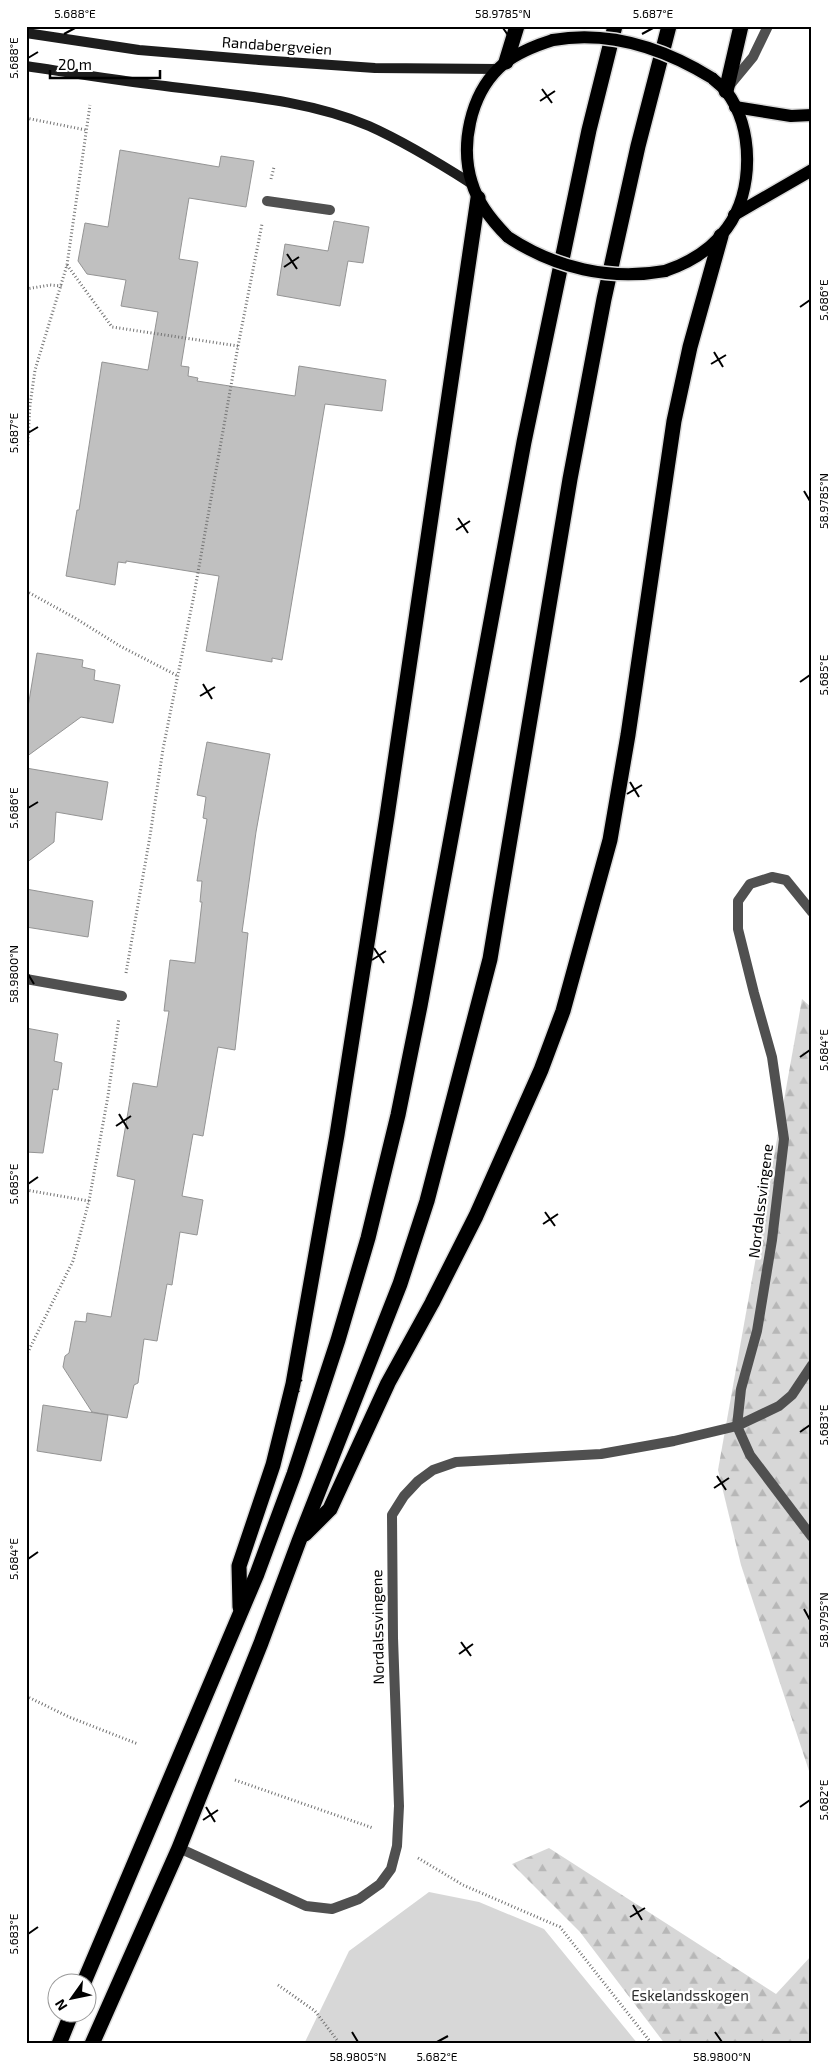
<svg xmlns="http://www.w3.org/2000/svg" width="838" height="2070" font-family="'Exo 2',sans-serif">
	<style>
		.green { fill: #d7d7d7 }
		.forest { fill: url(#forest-firs) }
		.building { fill: #c0c0c0; stroke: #949494 }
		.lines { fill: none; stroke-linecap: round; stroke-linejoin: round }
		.primary-casing { stroke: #dbdbdb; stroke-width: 15 }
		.highway-casing { stroke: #dbdbdb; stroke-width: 18 }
		.path { stroke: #727272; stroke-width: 3; stroke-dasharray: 1 2.5; stroke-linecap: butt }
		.lane { stroke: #505050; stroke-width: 10 }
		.street { stroke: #505050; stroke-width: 10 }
		.secondary { stroke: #1d1d1d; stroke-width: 10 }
		.primary { stroke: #000; stroke-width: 12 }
		.highway { stroke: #000; stroke-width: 15 }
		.primary-bridge-casing { stroke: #dbdbdb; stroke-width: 15; stroke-linecap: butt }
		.primary-bridge { stroke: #000; stroke-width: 12 }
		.ticks { fill: none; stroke: #000; stroke-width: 2 }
		.labels { text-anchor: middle; stroke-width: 4.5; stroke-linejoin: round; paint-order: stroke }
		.street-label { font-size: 15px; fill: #000; stroke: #fff }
		.park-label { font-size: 15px; fill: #2e2e2e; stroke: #fff }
		.neatline { fill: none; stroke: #000; stroke-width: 2 }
		.ticks-label { font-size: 12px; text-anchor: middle; fill: #000 }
	</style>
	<defs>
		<pattern id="forest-firs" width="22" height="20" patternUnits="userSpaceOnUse" patternTransform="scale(1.25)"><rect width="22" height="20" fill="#d7d7d7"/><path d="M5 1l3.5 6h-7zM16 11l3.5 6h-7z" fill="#b7b7b7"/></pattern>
	</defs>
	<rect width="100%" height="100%" fill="#fff"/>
	<polygon class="green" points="429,1892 479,1902 544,1929 638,2044 304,2044 349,1951"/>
	<g class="forest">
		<polygon points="802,999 812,1008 812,1780 741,1565 718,1470"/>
		<polygon points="549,1848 776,1994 812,1955 812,2044 665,2044 580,1932 512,1864"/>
	</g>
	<g class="building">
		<polygon points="120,150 219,167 221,156 254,161 246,207 189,198 179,259 198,262 181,366 189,367 188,376 198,378 197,381 295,396 299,366 386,380 382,411 325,404 282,660 272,658 272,662 206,651 219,576 126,561 126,563 118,562 115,585 66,576 77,510 79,510 102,362 148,370 158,312 121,306 126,280 87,274 78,261 85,223 108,227"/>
		<polygon points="334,221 369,227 363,263 348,261 340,306 277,295 285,244 328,251"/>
		<polygon points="37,653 83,660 82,667 95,670 94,680 120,685 113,723 81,717 26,757 26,719"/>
		<polygon points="207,742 270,754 256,832 242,932 248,933 235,1050 218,1047 203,1136 193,1134 182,1196 203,1200 197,1235 180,1232 172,1285 167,1284 157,1341 144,1339 138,1383 134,1385 127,1418 92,1412 63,1367 65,1356 69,1353 75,1321 86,1322 87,1313 111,1317 135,1180 117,1176 133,1083 157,1087 169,1011 164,1011 170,960 195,963 202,902 200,902 202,881 197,881 207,819 203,818 206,797 197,795"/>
		<polygon points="26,768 108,782 102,820 56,812 54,842 26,863"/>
		<polygon points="26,889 93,901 88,937 26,927"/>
		<polygon points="26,1028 58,1034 54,1061 62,1063 58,1090 53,1089 43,1153 26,1152"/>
		<polygon points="43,1405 108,1415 101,1461 37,1451"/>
	</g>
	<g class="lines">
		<g class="primary-casing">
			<g id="primary">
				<polyline points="735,107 791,116 812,115"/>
				<polyline points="734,215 812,170"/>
				<path d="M 508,237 C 493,222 478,204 472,183 C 460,146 470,96 499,68 C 513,54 534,46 553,40"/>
				<path d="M 665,271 C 689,263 712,249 727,228 C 754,191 754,127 726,91 C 722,86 716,82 712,78"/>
			</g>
		</g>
		<g class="highway-casing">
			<g id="highway">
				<polyline points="506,62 517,26"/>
				<polyline points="726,91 741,26"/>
				<polyline points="305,1534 330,1509 388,1383 432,1303 476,1216 541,1070 563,1011 610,840 628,735 674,421 690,347 721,236"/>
				<polyline points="240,1607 239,1566 273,1465 293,1384 337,1135 387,816 478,198"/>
				<polyline points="84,1982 257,1574 294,1474 338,1340 368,1238 398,1115 420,1006 524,442 589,130 615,26"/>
				<polyline points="59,2044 72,2012"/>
				<polyline points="92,2044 179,1848 261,1643 299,1541 400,1284 427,1201 490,959 570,479 604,299 638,146 669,26"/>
			</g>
		</g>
		<g class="path">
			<polyline points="26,118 86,130"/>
			<polyline points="271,179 274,167"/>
			<polyline points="67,265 112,327 238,346"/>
			<polyline points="26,289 50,285 62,286"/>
			<polyline points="26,473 30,405 35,370 67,265 90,105"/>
			<polyline points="26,591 75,618 120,646 178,676"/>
			<polyline points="126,973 150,836 163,749 194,595 238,346 262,224"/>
			<polyline points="26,1190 89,1201"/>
			<polyline points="26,1356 73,1261 89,1201 108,1096 119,1018"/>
			<polyline points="26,1696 69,1717 138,1744"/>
			<polyline points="235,1780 373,1828"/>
			<polyline points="418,1858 463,1885 560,1927 652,2044"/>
			<polyline points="278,1985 315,2011 340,2044"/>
		</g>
		<g class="lane">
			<polyline points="729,86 753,57 768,26"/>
			<polyline points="267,201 330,210"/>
			<polyline points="737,1426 741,1389 757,1331 772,1240 784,1139 772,1057 754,993 738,929 738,901 750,884 772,877 786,880 812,912"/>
		</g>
		<g class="street">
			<polyline points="26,979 122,996"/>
			<polyline points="737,1426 750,1455 812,1537"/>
			<polyline points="179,1848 306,1906 332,1909 359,1899 380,1884 391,1869 397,1846 399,1806 393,1638 392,1515 404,1496 418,1481 433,1470 456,1462 601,1454 674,1441 737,1426 779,1406 792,1395 812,1365"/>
		</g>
		<g class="secondary">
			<polyline points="26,33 139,50 259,60 375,68 498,69"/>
			<path d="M 26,66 C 72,73 119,81 165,86 C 233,95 306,99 369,126 C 405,142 439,163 472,184"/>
		</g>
		<use href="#primary" class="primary"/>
		<use href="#highway" class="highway"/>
		<g class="primary-bridge-casing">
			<g id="primary-bridge">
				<path d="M 553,40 C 610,30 663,48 712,78"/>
				<path d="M 508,237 C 555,268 610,281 665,271"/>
			</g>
		</g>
		<use href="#primary-bridge" class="primary-bridge"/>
	</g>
	<path class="ticks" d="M 503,28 L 510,38M 64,34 L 75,28M 642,34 L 653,28M 28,58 L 38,52M 542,89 L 552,103M 540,101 L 555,91M 287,254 L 297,269M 284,267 L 299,257M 800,307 L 810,300M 714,352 L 723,367M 711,364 L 726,355M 28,433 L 38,427M 804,491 L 810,501M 458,518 L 468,533M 456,530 L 470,521M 800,682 L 810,675M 203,684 L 212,699M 200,696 L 215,687M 630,782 L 639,797M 627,794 L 642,785M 28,808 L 38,802M 374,948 L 384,963M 372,960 L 386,951M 28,974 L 34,984M 800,1057 L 810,1050M 119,1114 L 128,1129M 116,1126 L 131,1116M 28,1184 L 38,1177M 545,1212 L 555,1226M 543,1224 L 558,1214M 290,1378 L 299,1392M 287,1390 L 302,1380M 800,1432 L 810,1425M 717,1476 L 726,1490M 714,1488 L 729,1478M 28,1559 L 38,1552M 804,1609 L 810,1620M 461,1642 L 471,1656M 459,1654 L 473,1644M 206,1807 L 215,1822M 800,1807 L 810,1800M 203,1820 L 218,1810M 633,1905 L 642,1920M 630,1917 L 645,1908M 28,1934 L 38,1927M 352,2032 L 358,2042M 715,2032 L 722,2042M 437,2042 L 448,2036"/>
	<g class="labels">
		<g class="street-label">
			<text transform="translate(277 46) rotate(4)" y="5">Randabergveien</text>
			<text transform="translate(761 1201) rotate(-83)" y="5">Nordalssvingene</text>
			<text transform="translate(378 1627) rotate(-91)" y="5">Nordalssvingene</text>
		</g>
		<g class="park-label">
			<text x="690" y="2001">Eskelandsskogen</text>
		</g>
	</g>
	<rect width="838" height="2070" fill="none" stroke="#ffffff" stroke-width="55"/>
	<g transform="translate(72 1998) rotate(237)"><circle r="24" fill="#ffffff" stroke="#999999"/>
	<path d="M0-4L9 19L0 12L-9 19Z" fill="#000000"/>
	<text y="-8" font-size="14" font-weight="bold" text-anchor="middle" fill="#000000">N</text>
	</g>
	<path d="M50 70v8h110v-8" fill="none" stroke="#000000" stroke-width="2.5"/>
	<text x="58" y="70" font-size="15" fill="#000000" stroke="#ffffff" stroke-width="4" paint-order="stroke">20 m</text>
	<rect x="28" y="28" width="782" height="2014" class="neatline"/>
	<g class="ticks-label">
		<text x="75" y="18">5.688°E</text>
		<text x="503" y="18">58.9785°N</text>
		<text x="653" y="18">5.687°E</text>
		<text transform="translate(14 58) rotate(-90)" y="4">5.688°E</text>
		<text transform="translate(824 300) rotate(-90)" y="4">5.686°E</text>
		<text transform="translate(14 433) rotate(-90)" y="4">5.687°E</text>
		<text transform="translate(824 501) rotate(-90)" y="4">58.9785°N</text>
		<text transform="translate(824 675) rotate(-90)" y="4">5.685°E</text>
		<text transform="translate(14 808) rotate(-90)" y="4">5.686°E</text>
		<text transform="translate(14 974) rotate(-90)" y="4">58.9800°N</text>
		<text transform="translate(824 1050) rotate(-90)" y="4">5.684°E</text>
		<text transform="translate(14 1184) rotate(-90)" y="4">5.685°E</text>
		<text transform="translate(824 1425) rotate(-90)" y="4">5.683°E</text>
		<text transform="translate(14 1559) rotate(-90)" y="4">5.684°E</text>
		<text transform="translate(824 1620) rotate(-90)" y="4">58.9795°N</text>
		<text transform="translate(824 1800) rotate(-90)" y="4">5.682°E</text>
		<text transform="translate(14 1934) rotate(-90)" y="4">5.683°E</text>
		<text x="358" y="2061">58.9805°N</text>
		<text x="437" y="2061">5.682°E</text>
		<text x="722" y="2061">58.9800°N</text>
	</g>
</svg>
